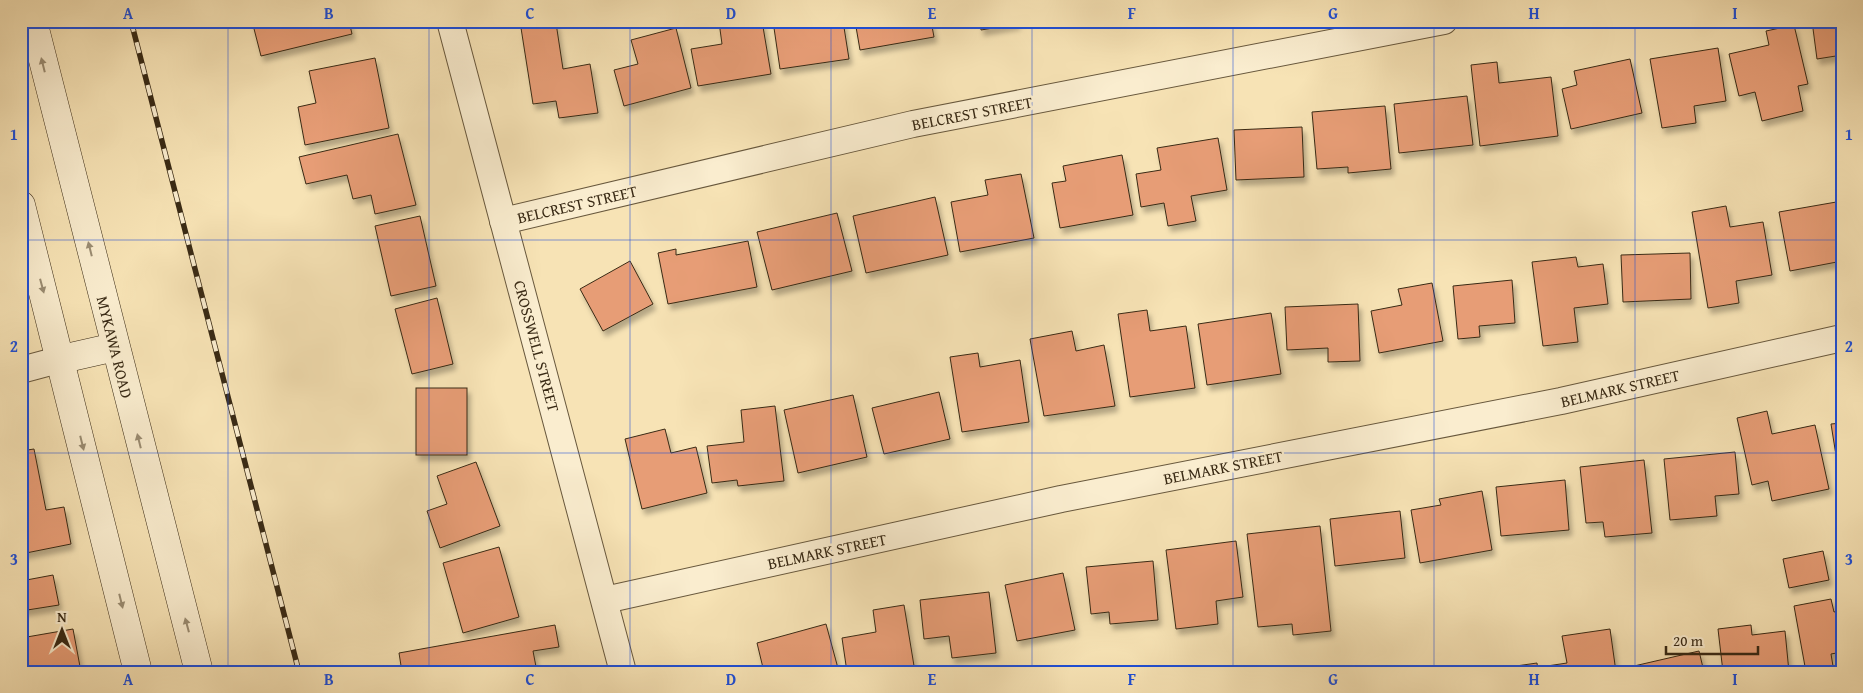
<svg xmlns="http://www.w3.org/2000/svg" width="1863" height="693" font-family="'Gentium Book Plus',serif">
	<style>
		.building { fill: #e79d76; stroke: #392a15; filter: url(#shadow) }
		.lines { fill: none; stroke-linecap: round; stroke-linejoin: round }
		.street-casing { stroke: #68583d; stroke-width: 28 }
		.secondary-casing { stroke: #392a15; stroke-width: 29 }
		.street { stroke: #faedcf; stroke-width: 26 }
		.secondary { stroke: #faedcf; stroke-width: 28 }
		.rail-casing { stroke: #392a15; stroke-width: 5.5 }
		.rail { stroke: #faedcf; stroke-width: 4; stroke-dasharray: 11; stroke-linecap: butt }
		.oneway { fill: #9a8c72 }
		.grid { fill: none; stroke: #1d4ed8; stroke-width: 1; stroke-opacity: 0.55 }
		.labels { text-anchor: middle; stroke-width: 5; stroke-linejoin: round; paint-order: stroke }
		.street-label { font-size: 16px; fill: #392a15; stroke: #faedcf }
		.neatline { fill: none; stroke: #1d4ed8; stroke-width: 2 }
		.grid-label { font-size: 16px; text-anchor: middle; font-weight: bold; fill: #1d4ed8 }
	</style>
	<defs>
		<filter id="shadow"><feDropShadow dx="3" dy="5.5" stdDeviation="2.5" flood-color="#0004"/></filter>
	</defs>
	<rect width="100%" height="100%" fill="#f7e3b5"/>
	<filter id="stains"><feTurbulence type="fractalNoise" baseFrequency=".004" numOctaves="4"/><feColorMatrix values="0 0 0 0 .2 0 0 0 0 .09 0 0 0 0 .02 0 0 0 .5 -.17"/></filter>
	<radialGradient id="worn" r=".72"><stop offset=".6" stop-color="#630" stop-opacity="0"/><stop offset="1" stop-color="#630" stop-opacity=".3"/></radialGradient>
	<g class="building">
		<polygon points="252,21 349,21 352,34 261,56"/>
		<polygon points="726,21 762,21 771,74 698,86 691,49 722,44 719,22"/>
		<polygon points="773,21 843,21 849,59 780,69"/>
		<polygon points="855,21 931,21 934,37 860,50"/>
		<polygon points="980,21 1017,21 1017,24 981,30"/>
		<polygon points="1812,21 1842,21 1842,55 1817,59"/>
		<polygon points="556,23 563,69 590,64 598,113 559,118 556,101 533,104 521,28"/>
		<polygon points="1794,25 1808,84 1798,86 1803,111 1762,121 1755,92 1739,96 1729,54 1769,45 1766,31"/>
		<polygon points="676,28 691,88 624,106 614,70 638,64 631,40"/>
		<polygon points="1718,48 1726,101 1694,106 1696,123 1662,128 1650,59"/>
		<polygon points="375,58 389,128 305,145 298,107 316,103 309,71"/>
		<polygon points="1630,59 1642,113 1571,129 1562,89 1577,85 1574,71"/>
		<polygon points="1497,62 1499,83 1551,77 1558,136 1480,146 1471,65"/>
		<polygon points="1467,96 1473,145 1399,153 1394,104"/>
		<polygon points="1385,106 1391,169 1348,173 1348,167 1317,169 1312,112"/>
		<polygon points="1302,127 1304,177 1236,180 1234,130"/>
		<polygon points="398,134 416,205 375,214 371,195 353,199 347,175 306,184 299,157"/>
		<polygon points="1218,138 1227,190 1191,196 1196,221 1168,226 1164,203 1141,207 1136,174 1161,170 1157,148"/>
		<polygon points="1122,155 1133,215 1060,228 1052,183 1066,181 1063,166"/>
		<polygon points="1021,174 1034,238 960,252 951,202 988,195 985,180"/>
		<polygon points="935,197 948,255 866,273 853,216"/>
		<polygon points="1842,201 1842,261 1790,271 1779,212"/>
		<polygon points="1726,206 1730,227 1763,222 1772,275 1736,281 1739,303 1708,308 1692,212"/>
		<polygon points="837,213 852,271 772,290 757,232"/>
		<polygon points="420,216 436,286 391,296 375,226"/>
		<polygon points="748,241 757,287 668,304 658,253 676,249 676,255"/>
		<polygon points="1690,253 1691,299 1623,302 1621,255"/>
		<polygon points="1576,257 1578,267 1603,264 1608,304 1574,308 1578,342 1543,346 1532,262"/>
		<polygon points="630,261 653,304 603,331 580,289"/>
		<polygon points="1512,280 1515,323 1479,326 1480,337 1458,339 1453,286"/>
		<polygon points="1432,283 1443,341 1379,353 1371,311 1402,305 1398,289"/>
		<polygon points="437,298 453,364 412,374 395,309"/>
		<polygon points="1358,304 1360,361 1328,362 1328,348 1287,350 1285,307"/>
		<polygon points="1147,310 1150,331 1186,326 1195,388 1130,397 1118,314"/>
		<polygon points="1271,313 1281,374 1207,385 1198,324"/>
		<polygon points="1072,331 1076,351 1104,345 1115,406 1044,416 1030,339"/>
		<polygon points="978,353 980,367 1020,360 1029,422 962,432 950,357"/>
		<rect x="416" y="388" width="51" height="67"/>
		<polygon points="939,392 950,439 884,454 872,408"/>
		<polygon points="853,395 867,457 798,473 784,410"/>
		<polygon points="775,406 784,481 738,486 737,480 712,483 707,446 744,442 741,410"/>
		<polygon points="1767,411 1772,434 1815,425 1829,489 1772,501 1768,481 1752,485 1737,418"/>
		<polygon points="1842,423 1842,473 1839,474 1831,424"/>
		<polygon points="665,429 671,453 696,447 707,493 642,509 625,439"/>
		<polygon points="34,449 46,510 64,507 71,544 21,554 21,451"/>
		<polygon points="1735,452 1739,494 1715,496 1717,516 1670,520 1664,459"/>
		<polygon points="1644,460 1652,533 1605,537 1603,522 1586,523 1580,467"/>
		<polygon points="476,462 500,526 440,548 427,511 447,504 437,476"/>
		<polygon points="1565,480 1569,530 1501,536 1496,487"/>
		<polygon points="1482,491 1492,550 1420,563 1411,510 1441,505 1439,499"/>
		<polygon points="1400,511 1405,558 1335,566 1330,519"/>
		<polygon points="1320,526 1331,631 1293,635 1292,624 1258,627 1247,534"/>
		<polygon points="1236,541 1243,597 1216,601 1218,624 1176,629 1166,550"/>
		<polygon points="499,547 519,617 463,633 443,563"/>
		<polygon points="1823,551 1829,580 1789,588 1783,559"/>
		<polygon points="1153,561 1158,620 1110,624 1109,612 1091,614 1086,567"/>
		<polygon points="1063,573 1075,630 1017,641 1005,585"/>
		<polygon points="53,575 59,605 21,611 21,581"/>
		<polygon points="989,592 996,653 952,658 949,636 924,639 920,600"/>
		<polygon points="1831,599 1834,612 1842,610 1842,652 1831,654 1834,672 1806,672 1794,606"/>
		<polygon points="904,605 915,672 847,672 842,638 876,632 873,610"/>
		<polygon points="826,624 839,672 764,672 757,643"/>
		<polygon points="555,625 559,647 533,651 537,672 402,672 399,653"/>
		<polygon points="1751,625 1752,635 1785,631 1789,672 1723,672 1718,629"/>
		<polygon points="73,629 81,672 23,672 21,638"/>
		<polygon points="1610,629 1616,672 1548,672 1547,666 1567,663 1562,636"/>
		<polygon points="1699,651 1704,672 1636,672 1634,666"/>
		<polygon points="1537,663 1538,672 1488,672 1488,670"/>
	</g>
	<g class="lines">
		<g class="street-casing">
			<g id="street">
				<polyline points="450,21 623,672"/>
				<polyline points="503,221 913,124 1444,21"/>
				<polyline points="21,370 62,359"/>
				<polyline points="605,600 1061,499 1561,401 1842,338"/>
			</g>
		</g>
		<g class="secondary-casing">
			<g id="secondary">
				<polyline points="33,21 199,672"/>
				<polyline points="21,205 138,672"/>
				<polyline points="62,359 115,347"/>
			</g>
		</g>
		<use href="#street" class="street"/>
		<use href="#secondary" class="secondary"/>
		<g class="rail-casing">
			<polyline id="rail" points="131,21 299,672"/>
		</g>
		<use href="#rail" class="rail"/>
	</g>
	<defs><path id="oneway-solid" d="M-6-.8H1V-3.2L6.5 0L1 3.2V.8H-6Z" transform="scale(1.25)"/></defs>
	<g class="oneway">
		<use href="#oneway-solid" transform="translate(43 65) rotate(-104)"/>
		<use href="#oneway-solid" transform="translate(90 249) rotate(-104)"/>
		<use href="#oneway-solid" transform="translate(42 286) rotate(75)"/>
		<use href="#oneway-solid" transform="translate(139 441) rotate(-104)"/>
		<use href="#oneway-solid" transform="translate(82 443) rotate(76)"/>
		<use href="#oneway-solid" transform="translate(121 601) rotate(76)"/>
		<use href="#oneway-solid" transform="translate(187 625) rotate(-105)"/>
	</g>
	<path class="grid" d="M 228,21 L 228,672M 429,21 L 429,672M 630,21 L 630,672M 831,21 L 831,672M 1032,21 L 1032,672M 1233,21 L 1233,672M 1434,21 L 1434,672M 1635,21 L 1635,672M 21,240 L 1842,240M 21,453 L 1842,453"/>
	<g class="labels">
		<g class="street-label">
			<text transform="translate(972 113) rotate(-11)" y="6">BELCREST STREET</text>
			<text transform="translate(577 204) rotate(-13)" y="6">BELCREST STREET</text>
			<text transform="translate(537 346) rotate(75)" y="6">CROSSWELL STREET</text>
			<text transform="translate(115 347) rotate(76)" y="6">MYKAWA ROAD</text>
			<text transform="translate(1620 388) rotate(-13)" y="6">BELMARK STREET</text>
			<text transform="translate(1223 467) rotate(-11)" y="6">BELMARK STREET</text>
			<text transform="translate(827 551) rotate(-12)" y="6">BELMARK STREET</text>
		</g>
	</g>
	<rect width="1863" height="693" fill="none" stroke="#f7e3b5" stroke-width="55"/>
	<g transform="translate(62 630)" stroke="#faedcf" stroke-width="4" paint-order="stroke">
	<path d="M0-4L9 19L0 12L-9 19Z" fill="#392a15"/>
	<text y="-8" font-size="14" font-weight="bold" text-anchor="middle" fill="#392a15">N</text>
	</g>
	<path d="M1666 646v8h92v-8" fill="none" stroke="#392a15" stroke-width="2.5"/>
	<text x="1673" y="646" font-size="15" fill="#392a15" stroke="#faedcf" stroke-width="4" paint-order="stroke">20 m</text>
	<rect x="28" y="28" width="1808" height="638" class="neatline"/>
	<g class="grid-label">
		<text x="128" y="19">A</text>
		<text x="329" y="19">B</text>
		<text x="530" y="19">C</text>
		<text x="731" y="19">D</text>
		<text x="932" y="19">E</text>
		<text x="1132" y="19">F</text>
		<text x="1333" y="19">G</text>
		<text x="1534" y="19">H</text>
		<text x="1735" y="19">I</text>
		<text x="14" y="140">1</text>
		<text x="1849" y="140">1</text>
		<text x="14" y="352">2</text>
		<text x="1849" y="352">2</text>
		<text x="14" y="565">3</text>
		<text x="1849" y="565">3</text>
		<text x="128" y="685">A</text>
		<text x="329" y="685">B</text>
		<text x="530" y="685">C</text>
		<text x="731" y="685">D</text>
		<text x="932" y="685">E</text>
		<text x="1132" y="685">F</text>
		<text x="1333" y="685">G</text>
		<text x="1534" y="685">H</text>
		<text x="1735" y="685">I</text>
	</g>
	<rect width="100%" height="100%" filter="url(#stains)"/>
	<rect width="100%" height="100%" fill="url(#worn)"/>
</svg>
